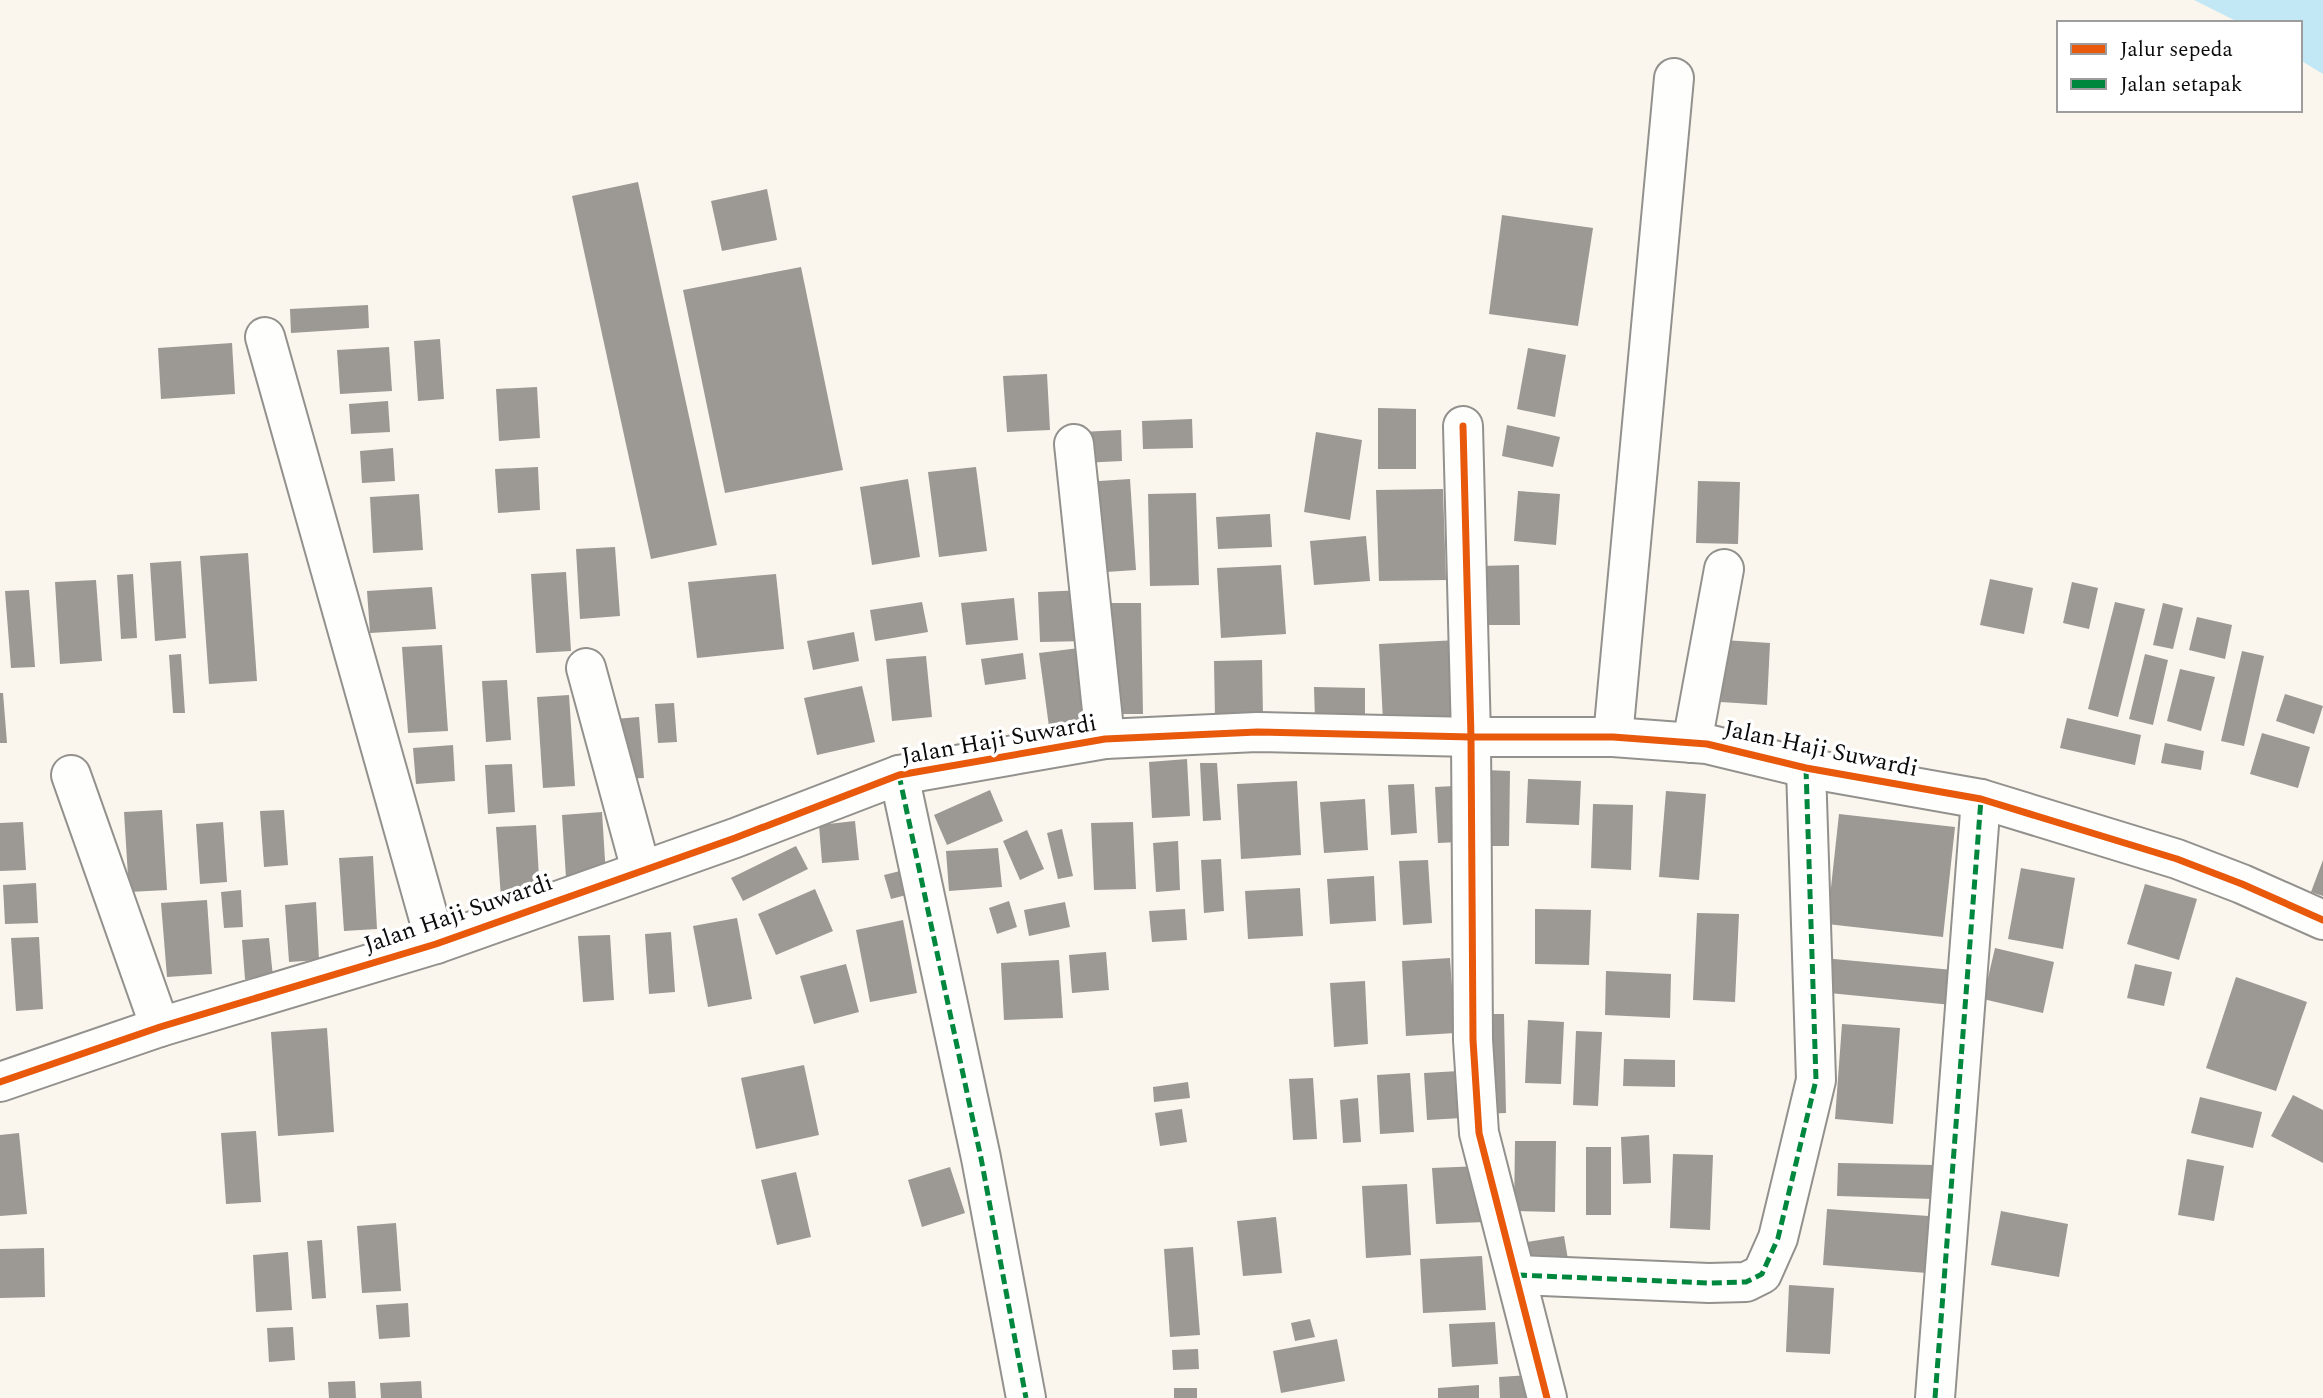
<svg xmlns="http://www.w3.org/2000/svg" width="2323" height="1398" font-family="Spectral,serif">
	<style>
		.water { fill: #c2e7f5 }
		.building { fill: #9c9894 }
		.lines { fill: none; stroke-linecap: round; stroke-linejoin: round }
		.minor-casing { stroke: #93918d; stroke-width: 42 }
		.minor { stroke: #fefefc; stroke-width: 38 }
		.quiet { stroke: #00873e; stroke-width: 5; stroke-dasharray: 10 5; stroke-linecap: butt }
		.cycleway-casing { stroke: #fff; stroke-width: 11 }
		.cycleway { stroke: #e8590c; stroke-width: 7 }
		.labels { text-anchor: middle; stroke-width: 7; stroke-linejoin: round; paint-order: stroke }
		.street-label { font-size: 24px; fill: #0b0b0b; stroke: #fff }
	</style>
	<rect width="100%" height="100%" fill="#faf6ed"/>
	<polygon class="water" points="2194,0 2323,0 2323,74 2300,60 2300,23 2240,23"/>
	<g class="building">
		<polygon points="638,182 717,545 651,559 572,196"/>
		<polygon points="767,189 777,240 722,251 711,201"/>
		<polygon points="1502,215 1593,228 1578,326 1489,314"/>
		<polygon points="801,267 843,470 725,493 683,290"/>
		<polygon points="368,305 369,328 291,333 290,309"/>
		<polygon points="440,339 444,399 418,401 414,341"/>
		<polygon points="232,343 235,394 161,399 158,348"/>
		<polygon points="389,347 392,391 340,394 337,350"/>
		<polygon points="1528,348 1566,355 1555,417 1517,409"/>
		<polygon points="1047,374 1050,430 1007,432 1003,376"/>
		<polygon points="537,387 540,438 499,441 496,389"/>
		<polygon points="388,401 390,432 351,434 349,404"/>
		<polygon points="1378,408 1416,409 1416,469 1378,469"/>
		<polygon points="1192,419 1193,448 1143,449 1142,421"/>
		<polygon points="1507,425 1560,437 1553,467 1502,456"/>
		<polygon points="1121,430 1122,461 1082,463 1081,432"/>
		<polygon points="1316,432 1362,440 1350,520 1304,512"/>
		<polygon points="393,448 395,481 362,483 360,451"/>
		<polygon points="538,467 540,510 498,513 495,469"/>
		<polygon points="976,467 987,551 939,557 928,472"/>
		<polygon points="908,479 920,557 872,565 860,487"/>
		<polygon points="1130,479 1136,570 1091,573 1084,482"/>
		<polygon points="1698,481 1740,482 1738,544 1696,543"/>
		<polygon points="1443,489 1446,580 1379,581 1376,490"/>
		<polygon points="1518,491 1560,494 1556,545 1514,541"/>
		<polygon points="1196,493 1199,585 1150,586 1148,494"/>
		<polygon points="419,494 423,550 373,553 370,497"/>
		<polygon points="1270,514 1272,547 1218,549 1216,517"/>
		<polygon points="1366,536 1370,581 1314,585 1310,541"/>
		<polygon points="615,547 620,616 580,619 576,549"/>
		<polygon points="248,553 257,681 209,684 200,556"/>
		<polygon points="181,561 186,638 155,641 150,563"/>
		<polygon points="1281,565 1286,634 1221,638 1217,568"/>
		<polygon points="1519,565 1520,625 1483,625 1481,566"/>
		<polygon points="566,572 571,651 536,653 531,574"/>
		<polygon points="133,574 137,638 121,639 117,575"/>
		<polygon points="776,574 784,649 697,658 688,582"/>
		<polygon points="1990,579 2033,588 2024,634 1980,625"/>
		<polygon points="96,580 102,661 60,664 55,582"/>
		<polygon points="2072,582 2098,588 2089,629 2063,623"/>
		<polygon points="432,587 436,629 370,633 367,591"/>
		<polygon points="29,590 35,667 11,668 5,591"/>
		<polygon points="1085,590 1087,641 1040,642 1038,592"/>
		<polygon points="1014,598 1018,640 966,645 961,603"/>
		<polygon points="922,602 928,632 875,641 870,610"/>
		<polygon points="2115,602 2145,609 2118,717 2088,709"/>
		<polygon points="1109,603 1141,603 1143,714 1110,714"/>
		<polygon points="2163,603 2183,608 2173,649 2153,645"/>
		<polygon points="2197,617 2232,625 2225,659 2189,650"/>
		<polygon points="854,632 859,661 813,670 807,641"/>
		<polygon points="1458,640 1461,718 1383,721 1379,644"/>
		<polygon points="1724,640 1770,643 1767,705 1721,702"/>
		<polygon points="442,645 448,731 408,733 402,647"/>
		<polygon points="1087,647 1097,728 1050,734 1039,653"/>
		<polygon points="2242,651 2264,656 2244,746 2221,741"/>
		<polygon points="1023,653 1026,679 985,685 981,659"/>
		<polygon points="181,654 185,713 173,713 169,655"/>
		<polygon points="2145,654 2168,660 2153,725 2129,719"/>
		<polygon points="926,656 932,717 892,721 886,659"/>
		<polygon points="1262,660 1263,717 1215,718 1214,661"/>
		<polygon points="2180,669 2215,677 2201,731 2167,721"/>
		<polygon points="507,680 511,740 486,742 482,681"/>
		<polygon points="862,686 875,742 817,755 804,698"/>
		<polygon points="1314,687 1365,688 1365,721 1315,720"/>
		<polygon points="0,693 3,693 7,743 0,743"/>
		<polygon points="2285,694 2323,706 2314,734 2276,721"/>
		<polygon points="569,695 575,786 543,788 537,697"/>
		<polygon points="674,703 677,742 658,743 655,704"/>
		<polygon points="639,717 644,778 619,779 615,719"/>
		<polygon points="2067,718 2141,735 2135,765 2060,748"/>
		<polygon points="2262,733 2310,747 2298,788 2250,774"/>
		<polygon points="2165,743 2204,751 2201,770 2161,763"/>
		<polygon points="453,745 455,781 416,784 413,748"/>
		<polygon points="1187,759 1190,816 1152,818 1149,762"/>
		<polygon points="1200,763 1217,763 1221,820 1203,821"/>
		<polygon points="512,764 515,812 488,814 485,765"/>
		<polygon points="1485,770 1510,771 1509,846 1485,846"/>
		<polygon points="1528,779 1581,781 1579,825 1526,823"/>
		<polygon points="1297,781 1301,855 1241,859 1237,784"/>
		<polygon points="1414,784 1417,833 1391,835 1388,785"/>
		<polygon points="1455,786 1459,842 1438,843 1435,787"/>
		<polygon points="990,790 1003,821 947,845 934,815"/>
		<polygon points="1666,791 1706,794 1699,880 1659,877"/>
		<polygon points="1365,799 1368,850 1324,853 1320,802"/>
		<polygon points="1593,804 1633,805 1631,870 1591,868"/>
		<polygon points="162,810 167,890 129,892 124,812"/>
		<polygon points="284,810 288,865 264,867 260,811"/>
		<polygon points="602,812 606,876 566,878 562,815"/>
		<polygon points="1839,814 1955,827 1943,937 1827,924"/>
		<polygon points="855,821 859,860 822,863 819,825"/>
		<polygon points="23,822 26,870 0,871 0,823"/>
		<polygon points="223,822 227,882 200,884 196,824"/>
		<polygon points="1133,822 1136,889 1094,890 1091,823"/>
		<polygon points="536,825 540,895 501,898 496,827"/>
		<polygon points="1062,829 1073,876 1058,879 1047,833"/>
		<polygon points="1027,830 1044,869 1020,880 1003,841"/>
		<polygon points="1178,841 1180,890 1156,892 1153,843"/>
		<polygon points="796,846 808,869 743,901 731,878"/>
		<polygon points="998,848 1002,887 949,891 946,851"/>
		<polygon points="373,856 377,929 344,931 339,858"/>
		<polygon points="1221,859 1224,911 1204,913 1201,860"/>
		<polygon points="1428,860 1432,923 1403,925 1399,861"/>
		<polygon points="2323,860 2323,896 2311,892"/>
		<polygon points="2021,868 2075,878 2063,949 2008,939"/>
		<polygon points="908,869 914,893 891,899 884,875"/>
		<polygon points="1374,876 1376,921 1330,924 1327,879"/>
		<polygon points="36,883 38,923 5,924 3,885"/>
		<polygon points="2145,884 2197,899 2179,960 2127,944"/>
		<polygon points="1300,888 1303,936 1248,939 1245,891"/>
		<polygon points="815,889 833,931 776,955 758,914"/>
		<polygon points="241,890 243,927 224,928 221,892"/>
		<polygon points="207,900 212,974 167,977 161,903"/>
		<polygon points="1009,901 1017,927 997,934 989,908"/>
		<polygon points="316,902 319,960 289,962 285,905"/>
		<polygon points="1065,902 1070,927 1029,936 1024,910"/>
		<polygon points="1185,909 1187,940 1152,942 1149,911"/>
		<polygon points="1535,909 1591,910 1589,965 1535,964"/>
		<polygon points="1697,913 1739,914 1735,1002 1693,1000"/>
		<polygon points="737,918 752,999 708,1007 693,926"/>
		<polygon points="903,920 917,993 870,1002 856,930"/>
		<polygon points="671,932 675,992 649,994 645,934"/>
		<polygon points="610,935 614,1000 583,1002 578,936"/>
		<polygon points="39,937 43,1009 16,1011 11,938"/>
		<polygon points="269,938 273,977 245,979 242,940"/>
		<polygon points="1995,948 2054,962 2043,1013 1983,999"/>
		<polygon points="1106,952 1109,990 1072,993 1069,955"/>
		<polygon points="1450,958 1455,1033 1406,1036 1402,961"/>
		<polygon points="1823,958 1964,971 1962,1006 1819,992"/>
		<polygon points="1059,960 1063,1018 1004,1020 1001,963"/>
		<polygon points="846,964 859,1012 814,1024 800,976"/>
		<polygon points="2135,964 2172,972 2164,1006 2127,998"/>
		<polygon points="1606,971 1671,974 1670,1018 1605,1015"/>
		<polygon points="2236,977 2307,1002 2276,1091 2206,1068"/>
		<polygon points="1365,981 1368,1044 1334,1047 1330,983"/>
		<polygon points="1477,1014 1504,1014 1506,1113 1479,1114"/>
		<polygon points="1528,1020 1564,1022 1561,1084 1525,1083"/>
		<polygon points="1842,1024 1900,1028 1893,1124 1835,1119"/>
		<polygon points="327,1028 334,1132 278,1136 271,1032"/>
		<polygon points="1576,1031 1602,1032 1598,1106 1573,1105"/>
		<polygon points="1624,1059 1675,1060 1675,1087 1623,1086"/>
		<polygon points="804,1065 819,1135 756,1149 741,1078"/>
		<polygon points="1459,1071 1462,1118 1427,1120 1424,1073"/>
		<polygon points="1410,1073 1414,1132 1380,1134 1377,1075"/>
		<polygon points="1313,1078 1317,1139 1293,1140 1289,1079"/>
		<polygon points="1188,1082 1190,1098 1154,1102 1153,1087"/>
		<polygon points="2293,1095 2323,1110 2323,1163 2271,1136"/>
		<polygon points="2200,1097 2262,1112 2253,1148 2191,1133"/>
		<polygon points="1358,1098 1361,1142 1343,1143 1340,1100"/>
		<polygon points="1182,1109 1187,1142 1160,1146 1155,1113"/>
		<polygon points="256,1131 261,1202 226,1204 221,1133"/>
		<polygon points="19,1133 27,1214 0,1216 0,1135"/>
		<polygon points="1649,1135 1651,1183 1623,1184 1621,1137"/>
		<polygon points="1515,1141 1556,1141 1555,1212 1514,1211"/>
		<rect x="1586" y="1147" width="25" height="68"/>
		<polygon points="1673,1154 1713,1155 1710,1230 1670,1228"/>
		<polygon points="2187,1159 2224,1166 2214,1221 2178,1215"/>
		<polygon points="1838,1163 1934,1165 1933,1199 1837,1196"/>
		<polygon points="1482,1166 1485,1222 1436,1224 1432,1168"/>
		<polygon points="950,1167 965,1213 922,1227 908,1180"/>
		<polygon points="796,1172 811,1237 777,1245 761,1180"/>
		<polygon points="1407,1184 1411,1255 1366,1258 1362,1186"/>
		<polygon points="1827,1209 1943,1217 1940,1274 1823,1265"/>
		<polygon points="2001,1211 2068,1224 2059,1277 1991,1265"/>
		<polygon points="1276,1217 1282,1273 1243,1276 1237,1221"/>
		<polygon points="396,1223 401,1291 362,1293 357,1226"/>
		<polygon points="1564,1236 1569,1265 1526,1272 1521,1243"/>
		<polygon points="322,1240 326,1298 312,1299 307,1241"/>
		<polygon points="1193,1247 1200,1335 1170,1337 1164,1249"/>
		<polygon points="44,1248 45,1297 0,1298 0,1249"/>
		<polygon points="288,1252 292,1310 256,1312 253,1255"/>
		<polygon points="1482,1256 1486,1310 1423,1313 1420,1259"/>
		<polygon points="1789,1285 1834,1288 1830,1354 1786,1352"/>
		<polygon points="408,1303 410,1337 379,1339 376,1305"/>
		<polygon points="1310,1319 1315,1337 1295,1341 1291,1323"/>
		<polygon points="1495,1322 1498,1364 1452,1367 1449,1324"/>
		<polygon points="293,1327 295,1360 269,1362 267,1328"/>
		<polygon points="1337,1339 1345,1381 1281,1393 1273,1351"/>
		<polygon points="1198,1349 1199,1369 1173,1370 1172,1350"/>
		<polygon points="1532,1375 1533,1398 1500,1398 1499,1377"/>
		<polygon points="355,1381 356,1398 329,1398 328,1382"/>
		<polygon points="421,1381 422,1398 381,1398 380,1383"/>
		<polygon points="1479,1385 1479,1398 1438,1398 1438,1388"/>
		<rect x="1174" y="1388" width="23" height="10"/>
	</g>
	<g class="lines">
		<g class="minor-casing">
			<g id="minor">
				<polyline points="265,337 436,944"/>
				<polyline points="1463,426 1471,737 1473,1040 1479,1133 1547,1398"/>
				<polyline points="1074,444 1105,739"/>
				<polyline points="586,668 641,870"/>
				<polyline points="1613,737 1674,78"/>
				<polyline points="1692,743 1724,569"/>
				<polyline points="71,775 160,1027"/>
				<polyline points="899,775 981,1158 1026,1398"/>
				<polyline points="0,1082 160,1027 436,944 735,838 899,775 1105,739 1257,732 1471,737 1613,737 1707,744 1806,768 1981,799 2177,859 2242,884 2323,920"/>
				<polyline points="1517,1275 1709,1283 1746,1282 1762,1274 1778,1238 1816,1080 1806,768"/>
				<polyline points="1935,1398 1981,799"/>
			</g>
		</g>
		<use href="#minor" class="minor"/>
		<g class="quiet">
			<polyline points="899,775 981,1158 1026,1398"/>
			<polyline points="1517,1275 1709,1283 1746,1282 1762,1274 1778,1238 1816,1080 1806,768"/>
			<polyline points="1935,1398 1981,799"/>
		</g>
		<g class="cycleway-casing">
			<g id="cycleway">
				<polyline points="1463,426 1471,737 1473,1040 1479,1133 1547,1398"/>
				<polyline points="0,1082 160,1027 436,944 735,838 899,775 1105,739 1257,732 1471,737 1613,737 1707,744 1806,768 1981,799 2177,859 2242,884 2323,920"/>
			</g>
		</g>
		<use href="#cycleway" class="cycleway"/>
	</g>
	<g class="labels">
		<g class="street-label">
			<text transform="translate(999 739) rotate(-10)" y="8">Jalan Haji Suwardi</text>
			<text transform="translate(1821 748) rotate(12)" y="8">Jalan Haji Suwardi</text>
			<text transform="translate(458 913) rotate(-19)" y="8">Jalan Haji Suwardi</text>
		</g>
	</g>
	<rect x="2057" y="21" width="245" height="91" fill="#ffffff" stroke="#9d9d9d" stroke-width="2"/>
	<rect x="2071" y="44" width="35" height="10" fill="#e8590c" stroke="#9d9d9d" stroke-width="2"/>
	<text x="2120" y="56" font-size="21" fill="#0b0b0b">Jalur sepeda</text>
	<rect x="2071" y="79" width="35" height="10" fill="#00873e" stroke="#9d9d9d" stroke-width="2"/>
	<text x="2120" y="91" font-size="21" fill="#0b0b0b">Jalan setapak</text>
</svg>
